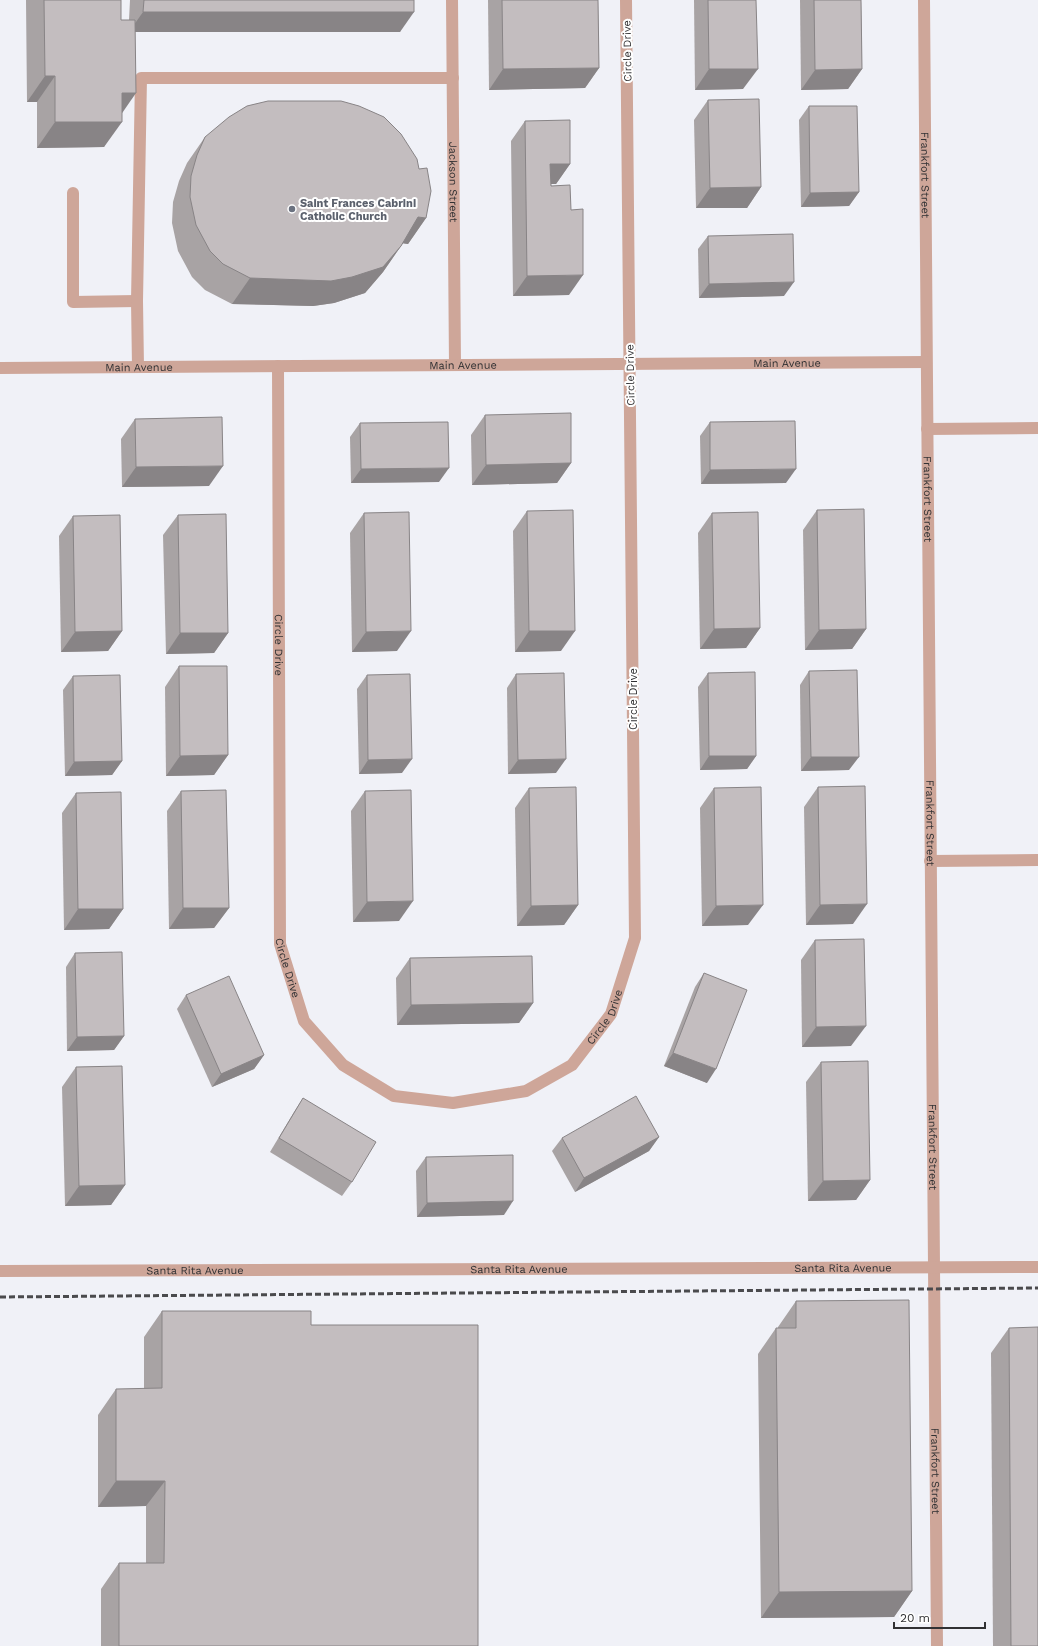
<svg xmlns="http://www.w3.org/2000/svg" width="1038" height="1646" font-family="'Work Sans',sans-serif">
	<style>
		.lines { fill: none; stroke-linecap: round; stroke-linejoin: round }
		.lane { stroke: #cea699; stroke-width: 12 }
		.street { stroke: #cea699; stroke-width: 12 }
		.rail { stroke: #4a4a4d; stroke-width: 3; stroke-dasharray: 6 3; stroke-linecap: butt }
		.wall { fill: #a8a3a4 }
		.shaded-wall { fill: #888486 }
		.building { fill: #c3bdbf; stroke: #888486 }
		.worship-dot { fill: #6b7280; stroke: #fff; stroke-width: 1.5 }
		.labels { text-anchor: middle; stroke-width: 4; stroke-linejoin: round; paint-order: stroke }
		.street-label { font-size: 11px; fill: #313133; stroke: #fff }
		.worship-label { font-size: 11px; font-weight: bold; fill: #5b616d; stroke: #fff; text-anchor: start }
	</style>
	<rect width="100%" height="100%" fill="#f0f1f7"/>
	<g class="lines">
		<g class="lane">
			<polyline points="73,193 73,302 137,301"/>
			<polyline points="138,367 137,301 141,78 453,78"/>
		</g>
		<g class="street">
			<path id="s1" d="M 452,0 L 455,365"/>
			<path id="s2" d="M 924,0 L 937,1646"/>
			<path id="s3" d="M 278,366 L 280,944 L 304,1021 L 343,1065 L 394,1096 L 453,1103 L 526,1091 L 572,1065 L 611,1014 L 635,938 L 626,0"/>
			<path id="s4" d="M 0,368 L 926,362"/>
			<polyline points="927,429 1038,428"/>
			<polyline points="930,861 1038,860"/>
			<path id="s5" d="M 0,1271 L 1038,1267"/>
		</g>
		<polyline class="rail" points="0,1297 1038,1288"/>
	</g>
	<g class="wall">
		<polygon points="26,0 121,0 121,20 129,20 130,0 414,0 400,32 135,32 122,112 104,147 37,148 37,102 27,102"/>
		<polygon points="488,0 598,0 599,68 585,88 489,90"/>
		<polygon points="694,0 756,0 743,89 695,90"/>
		<polygon points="800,0 861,0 862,69 848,89 801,90"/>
		<polygon points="708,100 761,187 747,208 696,208 694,120"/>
		<polygon points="809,106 859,192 849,206 801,207 799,120"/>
		<polygon points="525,121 570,164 556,184 551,184 569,295 513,296 511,141"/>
		<polygon points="205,137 426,218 408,244 403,243 383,272 365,293 334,303 313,306 232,304 205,290 192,277 178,251 172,223 173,202 179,181 187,163"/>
		<polygon points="708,236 784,296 699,298 698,249"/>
		<polygon points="485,415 571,463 557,483 472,485 471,435"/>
		<polygon points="135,419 209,486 122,487 121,439"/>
		<polygon points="710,422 786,483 701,484 700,436"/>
		<polygon points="360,423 439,482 351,483 350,437"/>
		<polygon points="817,510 866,629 852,649 805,650 803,530"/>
		<polygon points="527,511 561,651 515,652 513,531"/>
		<polygon points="364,513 397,651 352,652 350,533"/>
		<polygon points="712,513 760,628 746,648 700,649 698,533"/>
		<polygon points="178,515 228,633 214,653 166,654 163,535"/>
		<polygon points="73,516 122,631 108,651 61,652 59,536"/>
		<polygon points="179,666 228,755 214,775 166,776 165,687"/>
		<polygon points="809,671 849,770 801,771 800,685"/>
		<polygon points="708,673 756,756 747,769 700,770 698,687"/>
		<polygon points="516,674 556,773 508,774 507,688"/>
		<polygon points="367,675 402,773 359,774 357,689"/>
		<polygon points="73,676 122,761 112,775 65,776 63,690"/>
		<polygon points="818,787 853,924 806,925 804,807"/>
		<polygon points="529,788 578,905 564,925 517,926 515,808"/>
		<polygon points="714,788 748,925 702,926 700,808"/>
		<polygon points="181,791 229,908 214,928 169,929 167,811"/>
		<polygon points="365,791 399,921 353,922 351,811"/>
		<polygon points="76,793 123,909 109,929 64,930 62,813"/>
		<polygon points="815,940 851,1046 802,1047 801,960"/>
		<polygon points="75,953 124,1036 114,1050 67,1051 66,967"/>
		<polygon points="410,958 533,1003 519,1023 397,1025 396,978"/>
		<polygon points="704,973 707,1083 664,1066 695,987"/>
		<polygon points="186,995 264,1055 254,1069 212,1087 177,1009"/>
		<polygon points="821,1062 870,1180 856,1200 808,1201 806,1082"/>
		<polygon points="76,1067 125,1185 111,1205 65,1206 62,1087"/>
		<polygon points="303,1098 352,1182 342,1196 270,1152 294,1112"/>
		<polygon points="659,1137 649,1151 575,1192 552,1151 562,1138"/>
		<polygon points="426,1157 504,1215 417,1217 416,1171"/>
		<polygon points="796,1301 912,1591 894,1617 761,1618 758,1354 776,1328 778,1328 778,1327"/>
		<polygon points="162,1311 311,1325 478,1646 101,1646 101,1589 119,1563 146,1563 146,1506 98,1507 98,1415 116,1389 144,1389 144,1337"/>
		<polygon points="1009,1328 1038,1646 993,1646 991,1353"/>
	</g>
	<g class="shaded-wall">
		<polygon points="143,12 414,12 400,32 129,32"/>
		<polygon points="599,68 585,88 489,90 503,69"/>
		<polygon points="709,69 758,69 743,89 695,90"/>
		<polygon points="862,69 848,89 801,90 815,70"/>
		<polygon points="45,76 55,76 37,102 27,102"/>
		<polygon points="122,93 136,93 118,119"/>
		<polygon points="55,122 122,122 104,147 37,148"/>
		<polygon points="550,164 570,164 556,184 536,184"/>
		<polygon points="761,187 747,208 696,208 710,188"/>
		<polygon points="859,192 849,206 801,207 810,193"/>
		<polygon points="418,217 426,218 408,244 400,243"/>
		<polygon points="401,246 383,272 365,293 334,303 313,306 232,304 250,278"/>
		<polygon points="583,275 569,295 513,296 527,276"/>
		<polygon points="794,282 784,296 699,298 709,284"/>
		<polygon points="571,463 557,483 472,485 486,465"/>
		<polygon points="223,466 209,486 122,487 136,467"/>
		<polygon points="449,468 439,482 351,483 361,469"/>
		<polygon points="796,469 786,483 701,484 710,470"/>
		<polygon points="760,628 746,648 700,649 714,629"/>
		<polygon points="866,629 852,649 805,650 819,630"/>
		<polygon points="122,631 108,651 61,652 75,632"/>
		<polygon points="411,631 397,651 352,652 366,632"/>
		<polygon points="529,631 575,631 561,651 515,652"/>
		<polygon points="180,633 228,633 214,653 166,654"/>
		<polygon points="228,755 214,775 166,776 180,756"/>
		<polygon points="709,756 756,756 747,769 700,770"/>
		<polygon points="811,757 859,757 849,770 801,771"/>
		<polygon points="412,759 402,773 359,774 368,760"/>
		<polygon points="566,759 556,773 508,774 518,760"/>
		<polygon points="122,761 112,775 65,776 74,762"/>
		<polygon points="413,901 399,921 353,922 367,902"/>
		<polygon points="867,904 853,924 806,925 820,905"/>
		<polygon points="578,905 564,925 517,926 531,906"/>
		<polygon points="763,905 748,925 702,926 716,906"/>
		<polygon points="183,908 229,908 214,928 169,929"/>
		<polygon points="78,909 123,909 109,929 64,930"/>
		<polygon points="533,1003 519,1023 397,1025 411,1005"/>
		<polygon points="866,1026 851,1046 802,1047 816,1027"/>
		<polygon points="124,1036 114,1050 67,1051 77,1037"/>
		<polygon points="673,1053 716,1069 707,1083 664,1066"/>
		<polygon points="264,1055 254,1069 212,1087 221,1074"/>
		<polygon points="659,1137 649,1151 575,1192 584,1178"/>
		<polygon points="870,1180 856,1200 808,1201 823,1181"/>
		<polygon points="125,1185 111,1205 65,1206 79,1186"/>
		<polygon points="513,1201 504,1215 417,1217 427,1203"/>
		<polygon points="116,1481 165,1481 146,1506 98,1507"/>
		<polygon points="912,1591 894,1617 761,1618 779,1592"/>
	</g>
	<g class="building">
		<polygon points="44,0 121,0 121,20 135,20 136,93 122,93 122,122 55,122 55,76 45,76"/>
		<polygon points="144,0 414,0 414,12 143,12"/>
		<polygon points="502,0 598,0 599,68 503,69"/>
		<polygon points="708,0 756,0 758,69 709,69"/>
		<polygon points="814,0 861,0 862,69 815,70"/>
		<polygon points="759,99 761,187 710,188 708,100"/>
		<polygon points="268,101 341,101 359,106 384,117 401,134 417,159 419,169 427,168 431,191 426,218 418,217 401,246 383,267 352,277 331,281 250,278 223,264 210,251 196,225 190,197 191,176 197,155 205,137 229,117 247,106"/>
		<polygon points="809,106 857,106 859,192 810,193"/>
		<polygon points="570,120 570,164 550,164 551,186 570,185 571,210 583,209 583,275 527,276 525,121"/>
		<polygon points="793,234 794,282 709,284 708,236"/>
		<polygon points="571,413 571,463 486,465 485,415"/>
		<polygon points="222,417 223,466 136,467 135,419"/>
		<polygon points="795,421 796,469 710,470 710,422"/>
		<polygon points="448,422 449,468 361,469 360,423"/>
		<polygon points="864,509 866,629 819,630 817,510"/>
		<polygon points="573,510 575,631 529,631 527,511"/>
		<polygon points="409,512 411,631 366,632 364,513"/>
		<polygon points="758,512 760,628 714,629 712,513"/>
		<polygon points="226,514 228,633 180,633 178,515"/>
		<polygon points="120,515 122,631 75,632 73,516"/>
		<polygon points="179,666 227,666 228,755 180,756"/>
		<polygon points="857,670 859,757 811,757 809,671"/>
		<polygon points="755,672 756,756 709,756 708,673"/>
		<polygon points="564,673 566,759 518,760 516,674"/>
		<polygon points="410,674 412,759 368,760 367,675"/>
		<polygon points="120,675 122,761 74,762 73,676"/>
		<polygon points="865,786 867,904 820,905 818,787"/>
		<polygon points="576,787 578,905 531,906 529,788"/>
		<polygon points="761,787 763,905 716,906 714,788"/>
		<polygon points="226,790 229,908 183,908 181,791"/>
		<polygon points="411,790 413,901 367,902 365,791"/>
		<polygon points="121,792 123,909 78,909 76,793"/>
		<polygon points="864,939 866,1026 816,1027 815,940"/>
		<polygon points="122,952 124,1036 77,1037 75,953"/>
		<polygon points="532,956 533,1003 411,1005 410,958"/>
		<polygon points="704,973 747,990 716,1069 673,1053"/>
		<polygon points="229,976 264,1055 221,1074 186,995"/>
		<polygon points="868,1061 870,1180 823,1181 821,1062"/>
		<polygon points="122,1066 125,1185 79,1186 76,1067"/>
		<polygon points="636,1096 659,1137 584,1178 562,1138"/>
		<polygon points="303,1098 376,1142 352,1182 279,1138"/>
		<polygon points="513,1155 513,1201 427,1203 426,1157"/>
		<polygon points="909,1300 912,1591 779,1592 776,1328 796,1328 796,1301"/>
		<polygon points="162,1311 311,1311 311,1325 478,1325 478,1646 119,1646 119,1563 164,1563 165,1481 116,1481 116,1389 162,1388"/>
		<polygon points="1038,1327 1038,1646 1011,1646 1009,1328"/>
	</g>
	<circle class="worship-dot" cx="292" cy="209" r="4"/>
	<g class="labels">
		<g class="street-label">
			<text transform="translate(627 51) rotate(-91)" y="4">Circle Drive</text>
			<text dy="4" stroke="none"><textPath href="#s2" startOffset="175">Frankfort Street</textPath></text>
			<text dy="4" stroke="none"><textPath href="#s1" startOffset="182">Jackson Street</textPath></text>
			<text dy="4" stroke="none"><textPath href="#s4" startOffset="787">Main Avenue</textPath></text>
			<text dy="4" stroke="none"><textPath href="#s4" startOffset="463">Main Avenue</textPath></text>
			<text dy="4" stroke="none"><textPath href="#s4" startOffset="139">Main Avenue</textPath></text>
			<text transform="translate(630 375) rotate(-91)" y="4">Circle Drive</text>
			<text dy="4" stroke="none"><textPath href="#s2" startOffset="499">Frankfort Street</textPath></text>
			<text dy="4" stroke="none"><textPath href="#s3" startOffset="279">Circle Drive</textPath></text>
			<text transform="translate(633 699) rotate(-90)" y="4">Circle Drive</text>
			<text dy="4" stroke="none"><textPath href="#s2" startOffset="823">Frankfort Street</textPath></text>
			<text dy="4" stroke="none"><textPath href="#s3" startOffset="603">Circle Drive</textPath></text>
			<text dy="4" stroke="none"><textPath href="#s3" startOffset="1022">Circle Drive</textPath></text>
			<text dy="4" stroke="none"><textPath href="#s2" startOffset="1147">Frankfort Street</textPath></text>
			<text dy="4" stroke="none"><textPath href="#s5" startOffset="843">Santa Rita Avenue</textPath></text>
			<text dy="4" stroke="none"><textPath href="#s5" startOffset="519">Santa Rita Avenue</textPath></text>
			<text dy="4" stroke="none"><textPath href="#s5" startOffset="195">Santa Rita Avenue</textPath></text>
			<text dy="4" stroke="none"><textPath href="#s2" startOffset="1471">Frankfort Street</textPath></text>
		</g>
		<g class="worship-label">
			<text x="300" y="207">Saint Frances Cabrini<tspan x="300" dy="13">Catholic Church</tspan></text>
		</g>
	</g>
	<path d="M894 1622v6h91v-6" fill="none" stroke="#313133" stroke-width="2"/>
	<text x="900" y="1622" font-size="12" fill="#313133" stroke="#ffffff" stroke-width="3" paint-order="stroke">20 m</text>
</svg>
